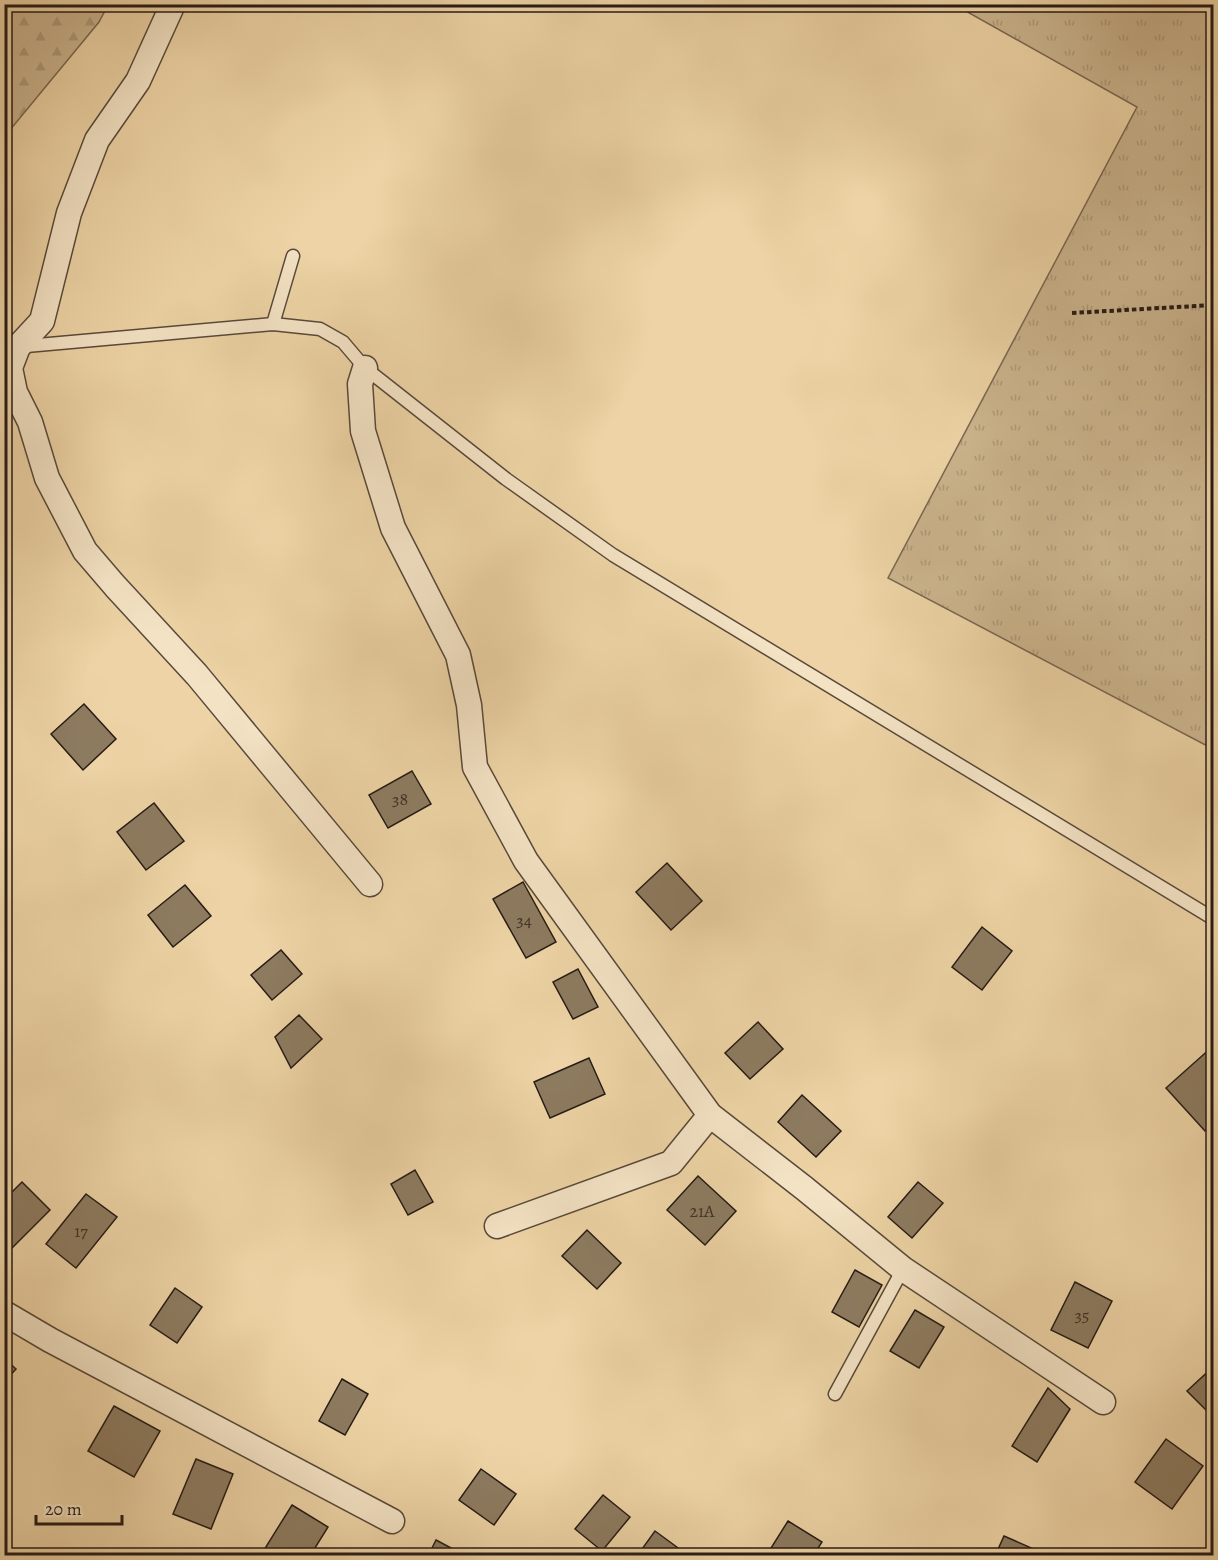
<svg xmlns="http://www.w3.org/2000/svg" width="1218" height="1560" font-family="Alegreya,serif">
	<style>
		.grass { fill: url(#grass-tufts); stroke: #786852; stroke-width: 1.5 }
		.forest { fill: url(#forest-firs); stroke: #786852; stroke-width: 1.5 }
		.building { fill: #8d7b60; stroke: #261b16; stroke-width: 1.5 }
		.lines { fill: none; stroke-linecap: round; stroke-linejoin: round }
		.lane-casing { stroke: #58493a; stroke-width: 15 }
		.street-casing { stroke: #58493a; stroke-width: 27 }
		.path { stroke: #261b16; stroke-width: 4; stroke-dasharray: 4.5 3; stroke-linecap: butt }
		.lane { stroke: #f3e2c4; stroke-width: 12 }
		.street { stroke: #f3e2c4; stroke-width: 24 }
		.labels { text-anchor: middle; stroke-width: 4.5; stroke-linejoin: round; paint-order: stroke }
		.number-label { font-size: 18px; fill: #403328 }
	</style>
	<defs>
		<pattern id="grass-tufts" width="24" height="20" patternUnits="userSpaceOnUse" patternTransform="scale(1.5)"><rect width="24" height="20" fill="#cbb48d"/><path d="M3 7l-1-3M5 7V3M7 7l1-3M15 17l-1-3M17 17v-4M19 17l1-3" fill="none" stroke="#ae9a79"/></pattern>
		<pattern id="forest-firs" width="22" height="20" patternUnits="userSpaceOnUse" patternTransform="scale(1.5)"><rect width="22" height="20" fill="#cbb48d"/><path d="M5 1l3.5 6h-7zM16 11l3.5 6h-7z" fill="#ae9a79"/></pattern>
	</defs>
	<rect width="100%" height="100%" fill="#edd3a5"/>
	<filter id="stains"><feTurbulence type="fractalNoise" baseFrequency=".00333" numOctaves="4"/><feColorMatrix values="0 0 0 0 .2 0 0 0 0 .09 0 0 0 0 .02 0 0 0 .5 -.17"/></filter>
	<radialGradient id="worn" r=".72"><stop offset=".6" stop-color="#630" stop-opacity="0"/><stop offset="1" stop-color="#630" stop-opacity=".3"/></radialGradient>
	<polygon class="grass" points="955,5 1213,5 1213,749 888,578 1137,107"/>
	<polygon class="forest" points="5,4 108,5 99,22 10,130 5,133"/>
	<g class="building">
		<polygon points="84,704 116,739 83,770 51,734"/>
		<polygon points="412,771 431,804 388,828 369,795"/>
		<polygon points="154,803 184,841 146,870 117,832"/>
		<polygon points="667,863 702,901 671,930 636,892"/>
		<polygon points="523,882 556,942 526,958 493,899"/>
		<polygon points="185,885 211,916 173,947 148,915"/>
		<polygon points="982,927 1012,951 982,990 952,967"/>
		<polygon points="281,950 302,974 272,1000 251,975"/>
		<polygon points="578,969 598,1007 573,1019 553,982"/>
		<polygon points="299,1015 322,1039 291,1068 275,1037"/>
		<polygon points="758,1022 783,1049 750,1079 725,1053"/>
		<polygon points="1212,1047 1214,1049 1214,1123 1205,1131 1166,1088"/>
		<polygon points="589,1058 605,1094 550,1118 534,1082"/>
		<polygon points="802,1095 841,1131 816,1157 778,1122"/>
		<polygon points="415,1170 433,1202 408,1215 391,1184"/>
		<polygon points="698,1176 736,1211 705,1245 667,1210"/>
		<polygon points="22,1182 50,1210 6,1254 4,1200"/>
		<polygon points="918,1182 943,1203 912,1238 888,1217"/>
		<polygon points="86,1194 117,1217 76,1268 46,1244"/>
		<polygon points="587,1230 621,1263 597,1289 562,1256"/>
		<polygon points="855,1270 882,1285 859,1327 832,1312"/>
		<polygon points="1075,1282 1112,1301 1088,1348 1051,1330"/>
		<polygon points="175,1288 202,1307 177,1343 150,1325"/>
		<polygon points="915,1310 944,1327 919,1368 890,1351"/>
		<polygon points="4,1358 16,1369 4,1382"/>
		<polygon points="1214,1366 1214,1418 1187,1391"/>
		<polygon points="342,1379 368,1394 345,1435 319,1421"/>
		<polygon points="1048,1388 1070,1409 1037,1462 1012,1446"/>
		<polygon points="114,1406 160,1431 134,1477 88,1451"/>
		<polygon points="1166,1439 1203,1466 1172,1509 1135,1482"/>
		<polygon points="196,1459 233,1474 211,1529 173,1514"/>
		<polygon points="481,1469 516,1494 494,1525 459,1500"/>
		<polygon points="603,1495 630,1517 602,1551 575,1529"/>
		<polygon points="292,1505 328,1527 310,1556 274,1556 264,1550"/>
		<polygon points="788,1521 822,1542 813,1556 766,1556"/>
		<polygon points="655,1531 689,1556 637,1556"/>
		<polygon points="1004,1536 1036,1550 1033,1556 995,1556"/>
		<polygon points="436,1540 466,1556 428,1556"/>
	</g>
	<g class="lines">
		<g class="lane-casing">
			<g id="lane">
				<polyline points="273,324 293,256"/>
				<polyline points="4,348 273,324 320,329 343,342 365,368 506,479 613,555 1214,919"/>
				<polyline points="835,1394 903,1269"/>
			</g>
		</g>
		<g class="street-casing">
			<g id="street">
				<polyline points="173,4 138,81 97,140 69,213 42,321 18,347 10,368 15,392 30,422 47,478 85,551 115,586 197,675 370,884"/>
				<polyline points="365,368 360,384 363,431 393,528 458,655 469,705 475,767 526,861 710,1115 804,1188 903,1269 1103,1402"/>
				<polyline points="497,1226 671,1163 710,1115"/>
				<polyline points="4,1313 50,1340 392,1521"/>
			</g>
		</g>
		<polyline class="path" points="1072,313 1214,305"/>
		<use href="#lane" class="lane"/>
		<use href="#street" class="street"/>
	</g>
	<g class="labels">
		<g class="number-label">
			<text x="400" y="805">38</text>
			<text x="524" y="926">34</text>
			<text x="702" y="1217">21А</text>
			<text x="81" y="1237">17</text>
			<text x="1082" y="1321">35</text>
		</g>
	</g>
	<rect width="1218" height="1560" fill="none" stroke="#edd3a5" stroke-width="24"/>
	<rect x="6" y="6" width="1206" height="1548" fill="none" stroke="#261b16" stroke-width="3"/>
	<rect x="12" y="12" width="1194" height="1536" fill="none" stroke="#261b16" stroke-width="1.5"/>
	<path d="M36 1515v9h86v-9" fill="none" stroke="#261b16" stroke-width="3"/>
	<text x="45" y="1515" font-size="18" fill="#261b16" stroke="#f3e2c4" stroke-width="4.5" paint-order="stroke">20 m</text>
	<rect width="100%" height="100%" filter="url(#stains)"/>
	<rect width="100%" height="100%" fill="url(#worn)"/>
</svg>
